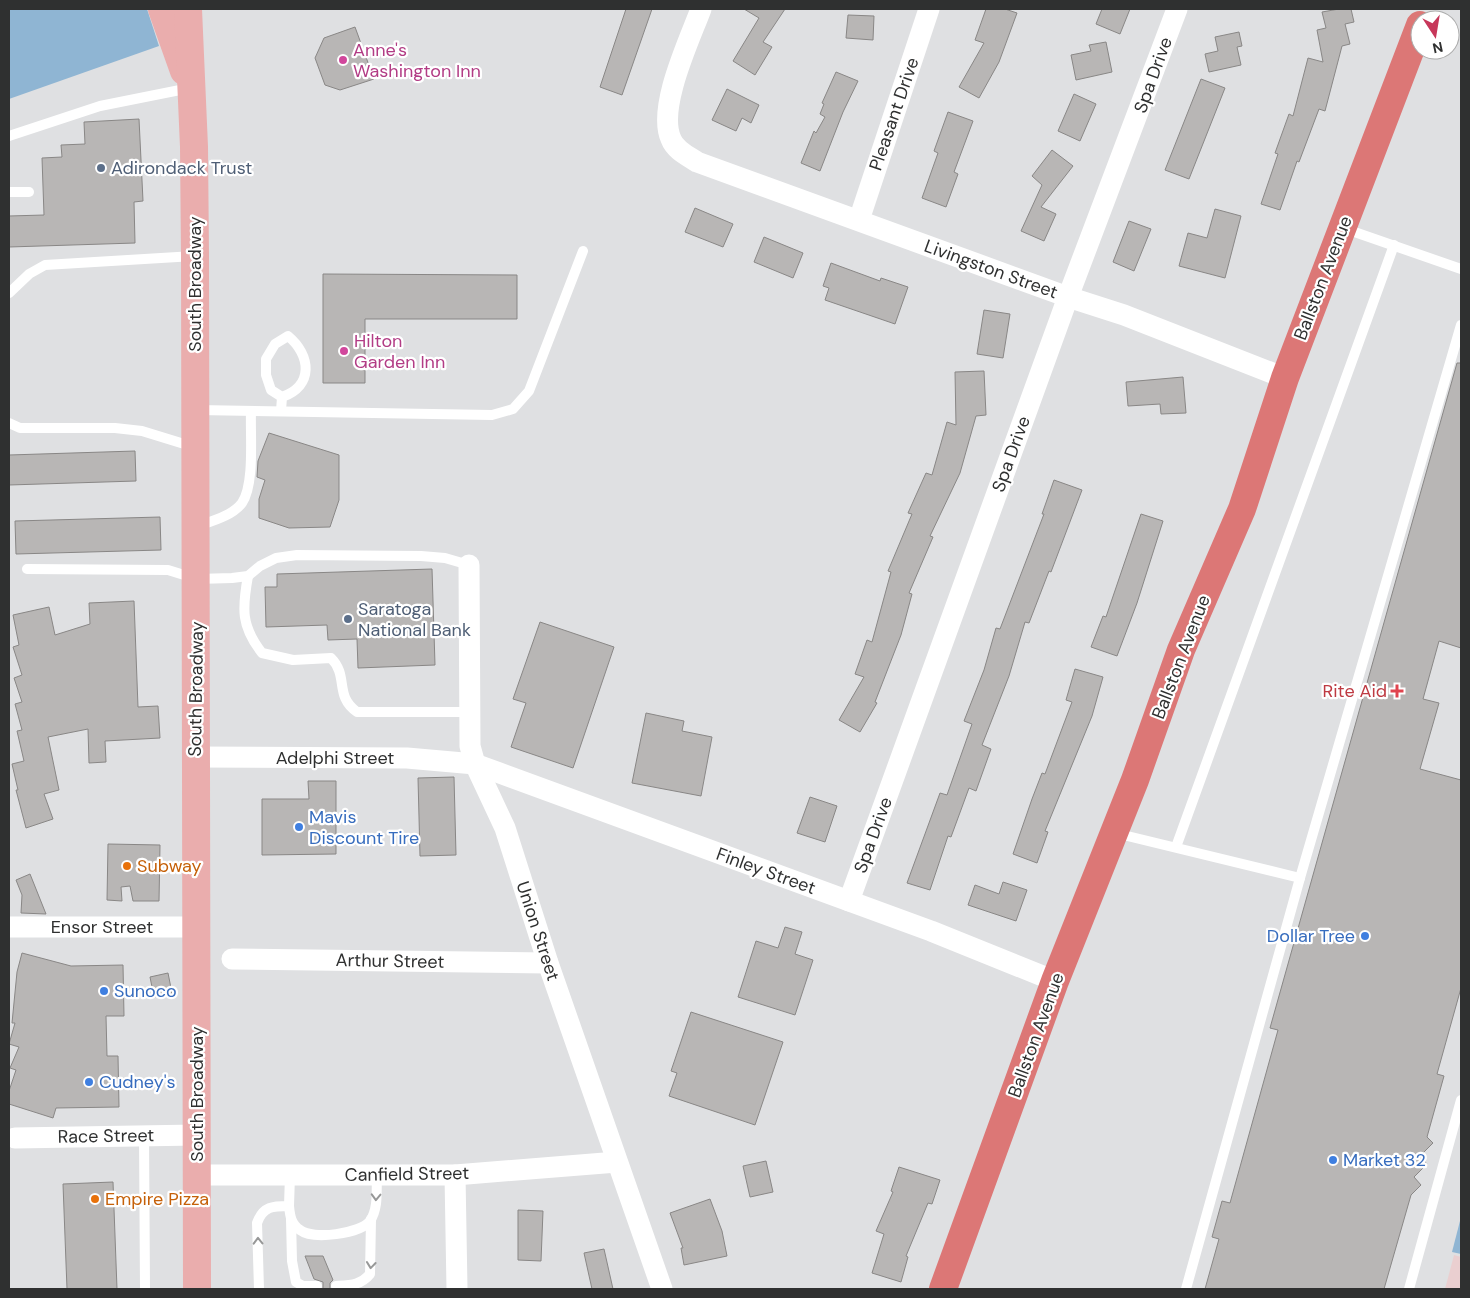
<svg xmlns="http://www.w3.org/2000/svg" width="1470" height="1298" font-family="'DM Sans',sans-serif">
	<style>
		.industrial { fill: #eacfd0 }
		.green { fill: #8fb5d3 }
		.building { fill: #b8b6b5; stroke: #898786 }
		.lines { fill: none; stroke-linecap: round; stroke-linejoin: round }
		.lane { stroke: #fff; stroke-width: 10 }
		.street { stroke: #fff; stroke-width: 21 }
		.primary { stroke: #eaadad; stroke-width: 28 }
		.highway { stroke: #dc7776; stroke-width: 28 }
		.oneway { stroke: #979898 }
		.hotel-dot { fill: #d1479c; stroke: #fff; stroke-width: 2 }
		.service-dot { fill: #5c6f8a; stroke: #fff; stroke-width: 2 }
		.health-dot { fill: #e0444e; stroke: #fff; stroke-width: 2 }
		.shop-dot { fill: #3f7fe0; stroke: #fff; stroke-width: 2 }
		.food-dot { fill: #e8710a; stroke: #fff; stroke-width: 2 }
		.labels { text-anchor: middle; stroke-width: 4.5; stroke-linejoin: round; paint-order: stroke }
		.hotel-label { font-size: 18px; fill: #b23c85; stroke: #fff; text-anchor: start }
		.street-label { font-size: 18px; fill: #2f3030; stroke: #fff }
		.service-label { font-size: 18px; fill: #4e5e75; stroke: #fff; text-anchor: start }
		.health-label { font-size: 18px; fill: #be3a42; stroke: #fff; text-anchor: end }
		.shop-label { font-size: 18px; fill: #366cbe; stroke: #fff; text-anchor: start }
		.food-label { font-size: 18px; fill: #c56008; stroke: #fff; text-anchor: start }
	</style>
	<rect width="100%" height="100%" fill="#dfe0e2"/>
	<polygon class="industrial" points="1454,1255 1461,1257 1461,1289 1445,1289"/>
	<g class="green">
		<polygon points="9,9 147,9 159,46 9,99"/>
		<polygon points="1461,1217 1461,1254 1452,1252"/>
	</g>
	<g class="building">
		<polygon points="626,9 652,9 622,95 600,87"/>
		<polygon points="744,9 785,9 763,42 772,47 755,75 733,61 759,18"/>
		<polygon points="986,9 1005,9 1017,13 999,62 979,98 959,87 984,43 975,40"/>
		<polygon points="1102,9 1130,9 1120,34 1096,24"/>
		<polygon points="1339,9 1351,9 1354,22 1345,24 1350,44 1342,46 1325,111 1319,109 1299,162 1297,161 1280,210 1261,204 1278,154 1275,153 1289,114 1293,116 1308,58 1323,62 1317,30 1326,28 1322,12"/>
		<polygon points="848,15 874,16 873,40 846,38"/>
		<polygon points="355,27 374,79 340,90 325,85 315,58 324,38"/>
		<polygon points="1239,32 1242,46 1237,47 1241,65 1209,72 1205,54 1218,51 1215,37"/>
		<polygon points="1106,42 1112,72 1076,80 1071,55 1091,51 1089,45"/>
		<polygon points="836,72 858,81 843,112 820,171 801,163 814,131 816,133 825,117 820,114 824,104 822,103"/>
		<polygon points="1201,79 1225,88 1189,179 1165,170"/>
		<polygon points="727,89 759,105 751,123 742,118 736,131 712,120"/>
		<polygon points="1074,94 1096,104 1080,141 1058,131"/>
		<polygon points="948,112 973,121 954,172 958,174 946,207 922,198 938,153 934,151"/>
		<polygon points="139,119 143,201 134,202 135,243 9,247 9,216 44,215 42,158 62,157 61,145 85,144 84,122"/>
		<polygon points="1052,150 1073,166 1041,207 1056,214 1044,241 1021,231 1042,185 1032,176"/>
		<polygon points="695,208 733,224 723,247 685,232"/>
		<polygon points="1215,209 1241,216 1225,278 1179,266 1188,233 1207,238"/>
		<polygon points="1129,221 1151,229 1134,271 1113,262"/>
		<polygon points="764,237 803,253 793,278 754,262"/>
		<polygon points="831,263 880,281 881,278 908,287 895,324 825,300 829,288 823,286"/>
		<polygon points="323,274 517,275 517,319 365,319 365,383 323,383"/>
		<polygon points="984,310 1010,314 1003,358 977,354"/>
		<polygon points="1457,363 1461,363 1461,648 1439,641 1423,699 1439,703 1420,769 1461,780 1461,988 1437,1074 1444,1076 1427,1137 1433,1143 1420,1156 1427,1164 1414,1177 1421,1185 1411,1195 1384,1289 1205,1289 1219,1239 1212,1237 1222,1201 1230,1203 1278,1030 1270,1028"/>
		<polygon points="984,371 986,415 976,416 960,473 930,536 933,537 909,593 912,594 901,635 875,702 877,703 860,732 839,720 864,677 855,674 867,640 872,642 891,572 888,571 912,514 908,513 926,473 932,475 947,422 956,425 955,372"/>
		<polygon points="1183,377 1186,413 1161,414 1160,404 1128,406 1126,382"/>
		<polygon points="269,433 339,455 339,500 330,527 289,528 259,518 259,499 265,480 257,477 258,461"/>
		<polygon points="135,451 136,481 9,485 9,455"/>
		<polygon points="1054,480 1082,490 1051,572 1049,571 1029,623 1025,622 1009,676 982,745 991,749 976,791 969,788 951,837 948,836 930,890 907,883 940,793 947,795 972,724 964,721 984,670 996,628 1000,629 1044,514 1042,514"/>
		<polygon points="1141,514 1163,521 1137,603 1117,656 1091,647 1103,616 1106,617"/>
		<polygon points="160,517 161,550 16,554 15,521"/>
		<polygon points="432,569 435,665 358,668 357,639 328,640 327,625 266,627 265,587 277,587 277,574"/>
		<polygon points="134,601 138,707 158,706 160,738 105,741 106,762 89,763 88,729 48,737 59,790 44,794 53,819 26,828 16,790 18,790 12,764 24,761 17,731 22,730 15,704 22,702 14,678 22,675 13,647 19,645 13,615 49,607 55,635 90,624 89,603"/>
		<polygon points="540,622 614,647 573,768 511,747 526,703 513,699"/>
		<polygon points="1075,669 1103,677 1092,716 1045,831 1048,832 1037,863 1013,854 1032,799 1042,773 1045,774 1072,702 1066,700"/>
		<polygon points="646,713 684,721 682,731 712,737 701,796 632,783"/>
		<polygon points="454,777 456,855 420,856 418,778"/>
		<polygon points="308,781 336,781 336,854 262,855 262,799 309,799"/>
		<polygon points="810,797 837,806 825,842 797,833"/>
		<polygon points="108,844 160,845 159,901 133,901 130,886 121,887 122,901 107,900"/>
		<polygon points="30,874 46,914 21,913 22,895 16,880"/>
		<polygon points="1003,882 1027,890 1016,921 968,905 975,885 999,894"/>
		<polygon points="785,927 802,932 795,954 813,960 795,1015 738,997 756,941 778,948"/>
		<polygon points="22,953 71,966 123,965 124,1016 106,1016 107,1056 118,1056 119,1107 56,1108 53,1118 9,1104 9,1091 16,1070 10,1068 19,1047 9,1044 15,1023 12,1023 17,972"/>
		<polygon points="168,973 172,993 154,997 150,977"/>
		<polygon points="691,1012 783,1042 755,1125 669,1096 677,1073 671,1071"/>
		<polygon points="766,1161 773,1192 750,1197 743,1166"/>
		<polygon points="899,1167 940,1180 932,1204 928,1203 906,1256 908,1257 901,1282 872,1273 884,1234 876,1231 893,1192 891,1191"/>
		<polygon points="113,1182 117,1289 67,1289 63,1184"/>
		<polygon points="710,1199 722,1231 727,1256 684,1265 681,1248 683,1248 670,1213"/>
		<polygon points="518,1210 543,1211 541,1261 518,1260"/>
		<polygon points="604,1249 613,1289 592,1289 584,1253"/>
		<polygon points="305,1256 323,1256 333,1280 330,1283 330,1289 323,1289 323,1282 314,1279"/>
	</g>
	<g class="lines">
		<g class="lane">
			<polyline points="9,136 100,106 190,88"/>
			<polyline points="9,192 29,192"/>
			<polyline points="1343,228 1461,269"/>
			<polyline points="9,293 29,274 45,265 194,256"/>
			<polyline points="197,410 492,415 513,409 529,391 583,251"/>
			<path d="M 281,411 L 282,397 L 271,390 L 266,375 L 266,359 L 275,344 L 288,336 C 311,355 314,386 282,397"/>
			<polyline points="9,423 20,428 115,428 142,431 194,447"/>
			<path d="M 198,526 C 212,521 232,516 242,503 C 255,484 250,434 251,411"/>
			<polyline points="27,569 168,570 197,579 232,578 248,576 260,566 276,558 297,555 421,556 445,558 469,565"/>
			<path d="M 248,576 C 242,609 241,626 262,653 L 293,660 L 331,658 C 349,676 334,696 357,712 L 470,712"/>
			<polyline points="1115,833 1300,878"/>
			<polyline points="1176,847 1394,245"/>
			<polyline points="144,1135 145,1289"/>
			<path d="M 289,1206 C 290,1216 291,1224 300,1230 C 313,1240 360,1234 370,1221 C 379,1208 376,1189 377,1175"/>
			<polyline points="291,1219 292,1261 296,1282 303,1286 317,1286"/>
			<path d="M 336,1286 C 351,1285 361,1285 370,1274 L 371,1219"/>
			<path d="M 259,1289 L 257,1223 C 263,1206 273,1206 289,1206 L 290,1175"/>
			<polyline points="1186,1289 1300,878 1461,325"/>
			<polyline points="1409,1289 1461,1100"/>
		</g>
		<g class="street">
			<path d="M 701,9 C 689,41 657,108 671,139 C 675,150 688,156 697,162 L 1068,297 L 1124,315 L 1285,378"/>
			<polyline points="859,220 929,9"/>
			<polyline points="469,565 470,746 475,764 505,828 548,963 662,1289"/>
			<polyline points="195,757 407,758 475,764 931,931 1055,981"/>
			<polyline points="849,901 1068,297 1177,9"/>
			<polyline points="9,927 196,927"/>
			<polyline points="232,959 548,963"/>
			<polyline points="15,1138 197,1135"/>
			<polyline points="197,1175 455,1175 617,1162"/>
			<polyline points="455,1175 457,1289"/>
		</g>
		<g class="primary">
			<polyline points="162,9 184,71"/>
			<polyline points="188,9 194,147 195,256 197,1289"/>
		</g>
		<polyline class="highway" points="943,1289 1055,981 1135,780 1181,650 1242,509 1285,378 1420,25"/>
	</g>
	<defs><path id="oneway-chevron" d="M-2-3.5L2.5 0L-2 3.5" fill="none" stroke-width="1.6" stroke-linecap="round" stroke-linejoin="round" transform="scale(1.25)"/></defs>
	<g class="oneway">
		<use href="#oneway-chevron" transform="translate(376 1197) rotate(92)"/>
		<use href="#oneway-chevron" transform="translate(258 1241) rotate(-91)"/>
		<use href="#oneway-chevron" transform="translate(371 1265) rotate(96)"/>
	</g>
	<g class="hotel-dot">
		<circle cx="343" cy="60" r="5"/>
		<circle cx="344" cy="351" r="5"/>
	</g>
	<g class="service-dot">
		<circle cx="101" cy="168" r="5"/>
		<circle cx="348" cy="619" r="5"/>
	</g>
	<path class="health-dot" d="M1394.5 683.5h5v5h5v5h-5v5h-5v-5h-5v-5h5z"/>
	<g class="shop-dot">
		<circle cx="299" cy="827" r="5"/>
		<circle cx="1365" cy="936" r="5"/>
		<circle cx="104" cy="991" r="5"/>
		<circle cx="89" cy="1082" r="5"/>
		<circle cx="1333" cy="1160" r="5"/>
	</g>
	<g class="food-dot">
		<circle cx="127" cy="866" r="5"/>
		<circle cx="95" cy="1199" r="5"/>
	</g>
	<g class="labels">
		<g class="hotel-label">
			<text x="353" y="56">Anne's<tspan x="353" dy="21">Washington Inn</tspan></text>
			<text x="354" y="347">Hilton<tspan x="354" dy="21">Garden Inn</tspan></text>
		</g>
		<g class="street-label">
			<text transform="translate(1153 75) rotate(-70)" y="6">Spa Drive</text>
			<text transform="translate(894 114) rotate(-71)" y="6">Pleasant Drive</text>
			<text transform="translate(991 269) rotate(20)" y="6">Livingston Street</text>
			<text transform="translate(1323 278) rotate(-69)" y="6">Ballston Avenue</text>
			<text transform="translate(195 284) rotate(-90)" y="6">South Broadway</text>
			<text transform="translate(1011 454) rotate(-70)" y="6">Spa Drive</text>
			<text transform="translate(1181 657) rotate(-69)" y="6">Ballston Avenue</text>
			<text transform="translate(196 689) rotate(-89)" y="6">South Broadway</text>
			<text x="335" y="764">Adelphi Street</text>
			<text transform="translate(873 835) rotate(-70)" y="6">Spa Drive</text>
			<text transform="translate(766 871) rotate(20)" y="6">Finley Street</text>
			<text x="102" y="933">Ensor Street</text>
			<text transform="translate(538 931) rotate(72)" y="6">Union Street</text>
			<text transform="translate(390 961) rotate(1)" y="6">Arthur Street</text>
			<text transform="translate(1036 1035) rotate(-70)" y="6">Ballston Avenue</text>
			<text transform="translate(197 1094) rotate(-90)" y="6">South Broadway</text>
			<text transform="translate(106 1136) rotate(-1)" y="6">Race Street</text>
			<text transform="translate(407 1174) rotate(-1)" y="6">Canfield Street</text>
		</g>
		<g class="service-label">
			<text x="111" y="174">Adirondack Trust</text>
			<text x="358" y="615">Saratoga<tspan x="358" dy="21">National Bank</tspan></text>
		</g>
		<g class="health-label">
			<text x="1387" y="697">Rite Aid</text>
		</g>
		<g class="shop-label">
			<text x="309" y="823">Mavis<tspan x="309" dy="21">Discount Tire</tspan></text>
			<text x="1355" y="942" text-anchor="end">Dollar Tree</text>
			<text x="114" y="997">Sunoco</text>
			<text x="99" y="1088">Cudney's</text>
			<text x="1343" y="1166">Market 32</text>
		</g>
		<g class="food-label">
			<text x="137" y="872">Subway</text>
			<text x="105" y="1205">Empire Pizza</text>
		</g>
	</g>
	<rect width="1470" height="1298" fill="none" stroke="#2f3030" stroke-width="20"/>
	<g transform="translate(1435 35) rotate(168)"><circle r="24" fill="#ffffff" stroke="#acacac"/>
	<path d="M0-4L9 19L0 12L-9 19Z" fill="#c7375a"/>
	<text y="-8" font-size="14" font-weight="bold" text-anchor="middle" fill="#2f3030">N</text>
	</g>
</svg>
